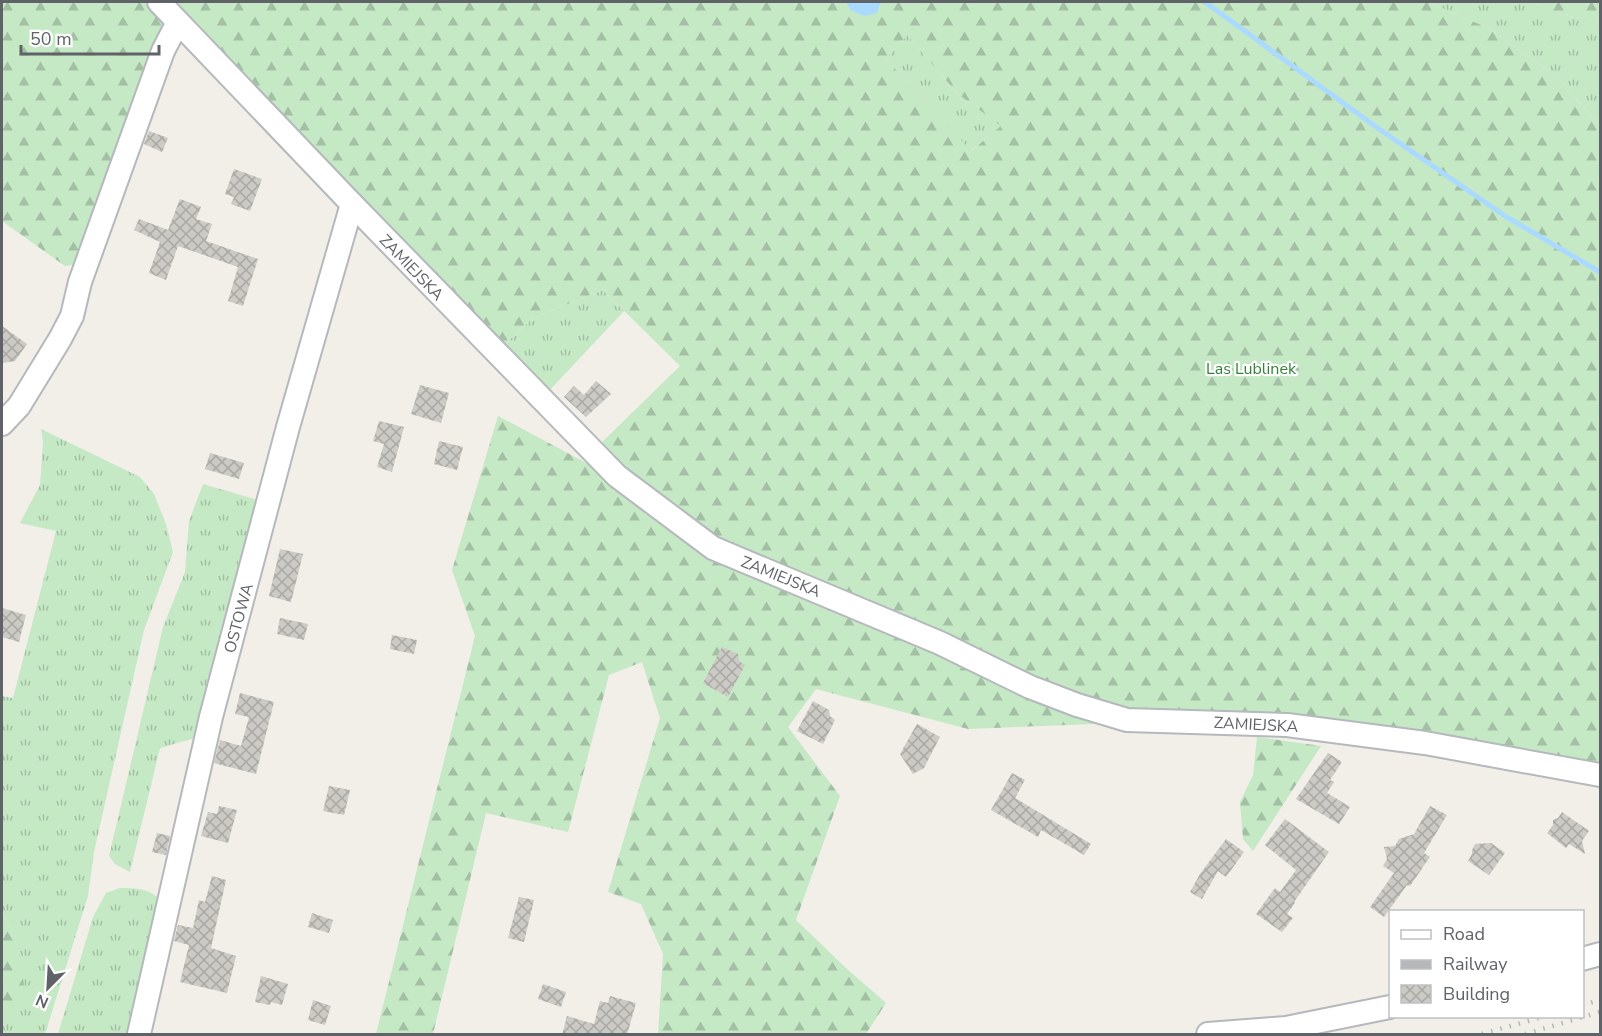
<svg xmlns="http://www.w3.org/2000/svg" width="1602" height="1036" font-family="'Nunito Sans',sans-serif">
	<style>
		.grass { fill: url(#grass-tufts) }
		.forest { fill: url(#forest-firs); fill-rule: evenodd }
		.water { fill: #aadaff }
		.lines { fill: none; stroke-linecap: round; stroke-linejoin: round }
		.stream { stroke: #aadaff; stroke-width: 5 }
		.building { fill: url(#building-cross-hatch) }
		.minor-casing { stroke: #b5b8bc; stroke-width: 26 }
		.minor { stroke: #fff; stroke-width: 22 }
		.rail { stroke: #b6b7b8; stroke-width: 4.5; stroke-dasharray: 1.5 8; stroke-linecap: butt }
		.labels { text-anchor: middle; stroke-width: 4.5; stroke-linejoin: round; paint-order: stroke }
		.street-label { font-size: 16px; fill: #5f6368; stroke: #fff }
		.park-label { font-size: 16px; fill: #348238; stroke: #fff }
	</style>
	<defs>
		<pattern id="grass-tufts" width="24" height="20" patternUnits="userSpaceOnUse" patternTransform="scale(1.5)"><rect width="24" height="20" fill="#c5e8c5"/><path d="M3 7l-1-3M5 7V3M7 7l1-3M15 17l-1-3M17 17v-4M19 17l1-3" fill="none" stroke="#a3c0a4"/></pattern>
		<pattern id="forest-firs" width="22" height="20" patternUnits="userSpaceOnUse" patternTransform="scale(1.5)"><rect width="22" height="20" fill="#c5e8c5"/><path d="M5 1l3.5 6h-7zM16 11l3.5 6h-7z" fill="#a3c0a4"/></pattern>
		<pattern id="building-cross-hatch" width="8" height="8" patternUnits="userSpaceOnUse" patternTransform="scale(1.5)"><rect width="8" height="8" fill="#cccac5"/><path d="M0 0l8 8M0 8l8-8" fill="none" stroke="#a9a8a4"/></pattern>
	</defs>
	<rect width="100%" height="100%" fill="#f1efe8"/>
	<g class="grass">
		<polygon points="1428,2 1533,2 1557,14 1600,21 1600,126 1556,76 1488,28"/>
		<polygon points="907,35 958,94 1002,126 970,151 886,59"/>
		<polygon points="603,290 624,311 547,393 504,345 533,318"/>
		<polygon points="41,429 140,477 154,494 166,524 173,552 144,630 94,852 88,896 45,1034 2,1034 2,1018 15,1018 18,947 2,910 2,696 13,698 56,531 20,523 40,485 43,441"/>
		<polygon points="203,484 261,501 202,736 160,748 130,872 115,864 109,856 163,627 185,572 189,521"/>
		<path d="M 120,888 C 139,888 151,889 163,903 L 133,1034 L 58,1034 L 93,917 L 106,893 Z"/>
	</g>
	<g class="forest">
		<path d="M 2,2 L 846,2 L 850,10 L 877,13 L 881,2 L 1428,2 L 1488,28 L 1556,76 L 1600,126 L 1600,771 L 1127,713 L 1033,684 L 717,544 L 622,469 L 599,445 L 680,366 L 603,290 L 533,318 L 504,345 L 164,21 L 79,264 L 65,266 L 2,221 ZM 907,35 L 958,94 L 1001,126 L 971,151 L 886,59 Z"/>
		<polygon points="1533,2 1600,2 1600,21 1556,14"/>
		<polygon points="498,416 605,473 710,553 1119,723 968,729 816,689 788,727 840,796 796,920 847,969 886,1003 866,1034 658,1034 663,954 641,904 608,892 660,718 642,662 609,675 568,832 486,813 433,1034 376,1034 475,636 452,570"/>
		<polygon points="1257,737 1321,746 1253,851 1243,839 1240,802 1253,775"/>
		<polygon points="2,910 18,947 26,998 15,1018 2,1018"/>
	</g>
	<polygon class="water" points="846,2 881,2 877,13 864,16 850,10"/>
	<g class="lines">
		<polyline class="stream" points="1205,2 1372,124 1505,216 1600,272"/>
	</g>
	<g class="building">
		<polygon points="149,131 168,138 162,152 144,144"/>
		<polygon points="234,169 262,179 250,211 231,204 234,197 225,194"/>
		<polygon points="180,199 201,207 196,219 212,224 206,241 258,259 243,306 228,301 238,267 178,246 166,280 149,273 160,242 134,230 139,219 168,230"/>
		<polygon points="2,326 27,344 15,361 2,363"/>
		<polygon points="596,381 611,394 586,417 564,397 574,386 584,395"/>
		<polygon points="420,385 449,393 441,423 411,414"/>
		<polygon points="379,421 404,427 392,472 377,467 384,444 373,441"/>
		<polygon points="439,441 463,447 457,470 434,464"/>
		<polygon points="210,453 244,463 239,479 205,469"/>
		<polygon points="280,549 303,554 291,602 269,596"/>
		<polygon points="2,608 26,615 19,642 2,637"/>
		<polygon points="280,618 308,624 304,640 277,634"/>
		<polygon points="392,635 417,640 414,654 390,649"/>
		<polygon points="722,647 738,654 739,661 745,665 728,697 703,683"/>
		<polygon points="240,693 274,702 256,774 214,763 220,740 241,746 249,717 235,714"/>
		<polygon points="813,701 829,710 830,716 835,720 823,744 797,731"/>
		<polygon points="917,724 940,737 924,768 913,774 900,754"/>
		<polygon points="1328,753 1342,762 1330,780 1334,782 1327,793 1350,807 1339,824 1296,799"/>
		<polygon points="1012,773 1025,780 1015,798 1091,844 1084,855 1041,830 1038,837 991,810"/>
		<polygon points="329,786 350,790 344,815 323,811"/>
		<polygon points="219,806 237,810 228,843 201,836 208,812 217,814"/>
		<polygon points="1430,806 1447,815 1424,853 1430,857 1410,886 1407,885 1384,917 1370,907 1394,873 1383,866 1387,859 1384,847 1395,846 1399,839 1414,834"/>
		<polygon points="1562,812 1589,831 1582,841 1585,854 1569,844 1566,848 1547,833 1553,825 1553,820 1558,818"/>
		<polygon points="1285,819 1329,852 1294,902 1295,903 1287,914 1293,918 1282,932 1256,914 1275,888 1280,892 1296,870 1265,845"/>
		<polygon points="157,833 170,836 166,855 152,852"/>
		<polygon points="1226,839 1244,852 1226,877 1218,871 1202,899 1190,892 1200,874"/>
		<polygon points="1491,843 1505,853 1489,875 1468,861 1472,854 1472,850 1475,844"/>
		<polygon points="212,876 226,880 211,948 236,956 227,993 180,982 189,945 174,941 178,925 193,928 199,900 205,902"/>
		<polygon points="519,897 534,900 524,942 508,938"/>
		<polygon points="312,913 333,920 329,933 308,927"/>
		<polygon points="261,976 288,984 282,1005 271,1002 270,1005 255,1002"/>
		<polygon points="543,984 566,992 561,1007 538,999"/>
		<polygon points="610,996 636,1003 627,1035 562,1035 567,1016 594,1024 600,1001 608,1003"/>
		<polygon points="313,1000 331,1006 325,1025 308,1020"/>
	</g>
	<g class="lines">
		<g class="minor-casing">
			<g id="minor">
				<polyline points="159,2 352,204 617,476 713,548 940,643 1030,687 1077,705 1127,720 1287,725 1425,743 1600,775"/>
				<polyline points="2,424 19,406 60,339 72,316 80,282 163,51 178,22"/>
				<polyline points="1582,959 1600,954"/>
				<polyline points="139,1034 211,717 288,427 352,204"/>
				<polyline points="1208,1034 1286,1028 1390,1007"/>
			</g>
		</g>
		<use href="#minor" class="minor"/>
		<g class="rail">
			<polyline points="1582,1005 1600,1000"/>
			<polyline points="1482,1034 1546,1016"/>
			<polyline points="1525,1034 1600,1012"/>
		</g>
	</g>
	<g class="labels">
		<g class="street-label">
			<text transform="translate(412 267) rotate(46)" y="6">ZAMIEJSKA</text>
			<text transform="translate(781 576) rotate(22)" y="6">ZAMIEJSKA</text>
			<text transform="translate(238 618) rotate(-75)" y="6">OSTOWA</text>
			<text transform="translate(1256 724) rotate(3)" y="6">ZAMIEJSKA</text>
		</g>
		<g class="park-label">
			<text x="1251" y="374">Las Lublinek</text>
		</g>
	</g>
	<rect width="1602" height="1036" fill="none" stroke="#5f6368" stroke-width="6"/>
	<rect x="1389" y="910" width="195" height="108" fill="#ffffff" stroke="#bfc1c3" stroke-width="1.5"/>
	<rect x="1401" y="930" width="30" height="9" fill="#ffffff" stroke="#bfc1c3" stroke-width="1.5"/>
	<text x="1443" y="940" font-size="18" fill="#5f6368">Road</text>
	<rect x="1401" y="960" width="30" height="9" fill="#b6b7b8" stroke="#bfc1c3" stroke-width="1.5"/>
	<text x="1443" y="970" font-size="18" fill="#5f6368">Railway</text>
	<rect x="1401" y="985" width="30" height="18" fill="url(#building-cross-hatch)" stroke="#bfc1c3" stroke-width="1.5"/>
	<text x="1443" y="1000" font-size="18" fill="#5f6368">Building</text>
	<g transform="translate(48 988) rotate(204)" stroke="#ffffff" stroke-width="4.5" paint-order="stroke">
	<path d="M0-4.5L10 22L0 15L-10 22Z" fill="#5f6368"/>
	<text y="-9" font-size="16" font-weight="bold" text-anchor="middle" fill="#5f6368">N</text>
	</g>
	<path d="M21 45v9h138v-9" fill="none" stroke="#5f6368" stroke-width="3"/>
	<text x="30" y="45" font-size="18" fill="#5f6368" stroke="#ffffff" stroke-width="4.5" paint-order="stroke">50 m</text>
</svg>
